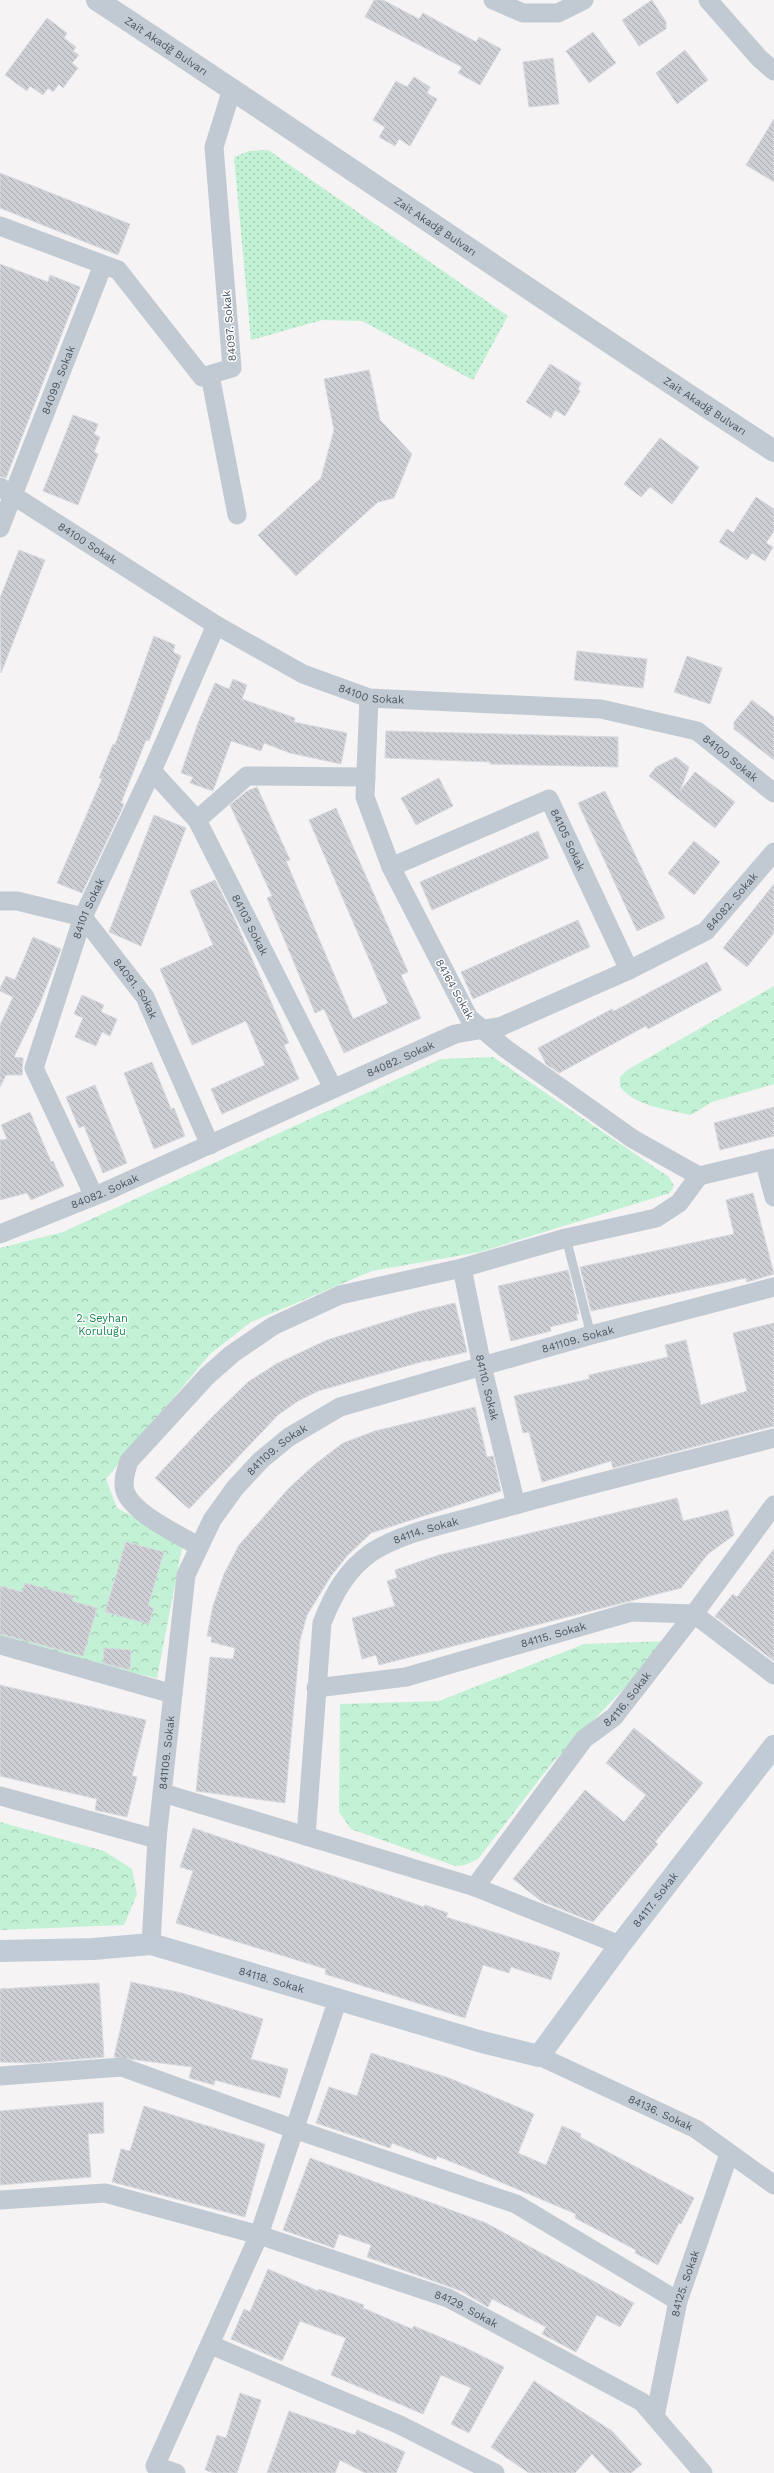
<svg xmlns="http://www.w3.org/2000/svg" width="774" height="2473" font-family="'Work Sans',sans-serif">
	<style>
		.grass { fill: url(#grass-dots) }
		.forest { fill: url(#forest-crowns) }
		.building { fill: url(#building-back-hatch); stroke: #d7d9de }
		.lines { fill: none; stroke-linecap: round; stroke-linejoin: round }
		.service { stroke: #c1cad2; stroke-width: 9 }
		.minor { stroke: #c1cad2; stroke-width: 19 }
		.tertiary { stroke: #c1cad2; stroke-width: 22 }
		.secondary { stroke: #c1cbd6; stroke-width: 22 }
		.labels { text-anchor: middle; stroke-width: 3; stroke-linejoin: round; paint-order: stroke }
		.street-label { font-size: 11px; fill: #4a5661; stroke: #fff }
		.park-label { font-size: 11px; fill: #17864f; stroke: #fff }
	</style>
	<defs>
		<pattern id="grass-dots" width="8" height="8" patternUnits="userSpaceOnUse"><rect width="8" height="8" fill="#c3f1d5"/><path d="M2 2h.1M6 6h.1" fill="none" stroke="#a0c6b0" stroke-width="1.8" stroke-linecap="round"/></pattern>
		<pattern id="forest-crowns" width="20" height="18" patternUnits="userSpaceOnUse"><rect width="20" height="18" fill="#c3f1d5"/><path d="M2 6a3 3 0 1 1 6 0M12 15a3 3 0 1 1 6 0" fill="none" stroke="#a0c6b0"/></pattern>
		<pattern id="building-back-hatch" width="6" height="6" patternUnits="userSpaceOnUse"><rect width="6" height="6" fill="#cdcfd5"/><path d="M-1 5l2 2M0 0l6 6M5-1l2 2" fill="none" stroke="#a8abb0"/></pattern>
	</defs>
	<rect width="100%" height="100%" fill="#f5f3f3"/>
	<polygon class="grass" points="268,150 508,316 473,380 362,321 322,320 251,340 234,157 249,151"/>
	<g class="forest">
		<path d="M 774,986 L 774,1084 L 712,1102 L 691,1115 C 666,1109 637,1107 620,1087 L 620,1077 L 627,1070 Z"/>
		<polygon points="493,1057 669,1177 674,1186 670,1193 480,1252 372,1271 251,1322 210,1354 106,1479 117,1508 183,1543 157,1678 0,1645 0,1248 63,1232 441,1059"/>
		<polygon points="670,1641 552,1763 478,1859 465,1865 455,1866 351,1829 339,1812 340,1704 439,1701 584,1644"/>
		<polygon points="0,1822 104,1851 132,1869 137,1894 124,1925 0,1930"/>
	</g>
	<g class="building">
		<polygon points="374,0 383,0 419,19 423,13 476,42 479,37 501,49 480,85 458,73 462,67 365,17"/>
		<polygon points="652,0 666,22 666,29 639,46 622,20"/>
		<polygon points="47,18 67,33 64,38 76,47 73,51 79,55 72,63 78,68 63,88 59,84 53,92 48,88 43,95 30,86 27,91 5,75"/>
		<polygon points="593,32 616,63 589,83 566,51"/>
		<polygon points="685,50 708,80 677,104 656,73"/>
		<polygon points="553,58 559,104 529,107 523,62"/>
		<polygon points="414,77 430,87 427,93 437,99 410,146 399,139 395,146 379,137 385,127 373,120 396,81 407,87"/>
		<polygon points="774,119 774,182 746,165"/>
		<polygon points="0,173 130,224 118,255 0,208"/>
		<polygon points="0,264 48,282 50,275 80,287 6,478 0,476"/>
		<polygon points="550,364 581,383 578,389 580,391 565,416 555,410 551,418 526,402"/>
		<polygon points="369,370 380,420 412,454 394,498 378,502 296,576 258,535 321,478 334,430 324,379"/>
		<polygon points="73,415 98,424 94,434 100,437 94,452 98,454 78,505 43,491"/>
		<polygon points="660,438 699,467 672,504 650,487 641,497 624,484"/>
		<polygon points="756,497 774,509 774,531 766,543 773,547 765,561 752,553 747,560 719,542 727,529 733,533"/>
		<polygon points="19,550 45,560 1,673 0,598"/>
		<polygon points="154,636 175,645 173,652 181,656 149,741 146,740 121,803 124,804 121,811 82,893 57,883 102,779 99,778 113,744 115,745"/>
		<polygon points="577,651 647,659 643,688 574,680"/>
		<polygon points="687,656 722,668 710,704 674,692"/>
		<polygon points="233,679 247,685 242,699 295,718 294,722 347,733 341,764 290,753 264,743 261,751 231,741 213,791 190,783 193,777 181,773 198,723 215,683 229,689"/>
		<polygon points="752,700 774,717 774,760 734,729 734,722"/>
		<polygon points="386,731 618,737 618,767 490,764 490,762 385,758"/>
		<polygon points="676,757 689,767 680,791 695,772 735,802 715,828 649,776 656,767"/>
		<polygon points="439,778 453,806 416,825 401,798"/>
		<polygon points="257,787 290,860 286,861 353,1019 388,1003 309,820 336,808 408,972 401,975 421,1018 344,1053 324,1009 315,1013 267,898 272,896 230,805 247,791"/>
		<polygon points="605,791 665,918 637,931 578,803"/>
		<polygon points="154,815 186,828 141,946 109,932"/>
		<polygon points="538,831 549,858 432,910 420,882"/>
		<polygon points="694,841 720,862 694,895 668,873"/>
		<polygon points="215,880 235,920 289,1043 284,1045 299,1079 222,1114 211,1089 265,1065 246,1021 192,1045 160,969 213,945 190,891"/>
		<polygon points="774,884 774,933 747,967 723,948"/>
		<polygon points="578,920 590,947 473,999 461,972"/>
		<polygon points="33,937 61,949 40,1003 14,1057 23,1058 22,1075 6,1075 0,1087 0,1025 13,997 0,991 0,988 6,976 15,980"/>
		<polygon points="707,962 722,990 648,1029 646,1026 559,1073 546,1064 538,1048 612,1009 614,1011"/>
		<polygon points="82,995 104,1005 101,1012 117,1019 110,1036 102,1032 96,1046 75,1037 83,1018 74,1014"/>
		<polygon points="152,1062 171,1109 174,1108 185,1136 154,1149 124,1073"/>
		<polygon points="95,1085 127,1163 103,1173 84,1126 79,1128 66,1097"/>
		<polygon points="774,1107 774,1136 720,1150 714,1123"/>
		<polygon points="30,1112 51,1162 53,1161 64,1186 31,1200 27,1193 0,1200 0,1140 7,1139 1,1125"/>
		<polygon points="753,1193 774,1274 747,1282 746,1278 591,1311 580,1267 734,1234 726,1200"/>
		<polygon points="568,1270 579,1314 576,1314 578,1320 550,1327 551,1331 511,1341 498,1286"/>
		<polygon points="455,1303 467,1352 428,1361 428,1360 318,1391 298,1401 278,1415 189,1509 155,1478 213,1416 248,1382 276,1364 327,1340 417,1312"/>
		<polygon points="774,1323 774,1426 613,1468 611,1461 542,1482 529,1432 523,1433 514,1396 589,1379 589,1375 668,1357 665,1345 686,1340 701,1405 747,1391 733,1333"/>
		<polygon points="475,1407 487,1457 493,1456 501,1491 371,1533 347,1556 331,1576 307,1615 300,1640 285,1803 196,1791 210,1657 233,1659 235,1648 211,1642 212,1637 207,1636 213,1606 224,1574 239,1545 289,1488 314,1465 343,1443 375,1431"/>
		<polygon points="677,1498 683,1521 728,1510 734,1535 708,1554 681,1588 379,1665 376,1655 362,1659 352,1618 395,1606 387,1581 397,1578 395,1570 439,1555"/>
		<polygon points="126,1542 164,1552 148,1606 154,1608 149,1624 105,1612"/>
		<polygon points="774,1549 774,1661 715,1616 733,1594 737,1597"/>
		<polygon points="25,1583 74,1596 72,1601 97,1608 83,1656 0,1634 0,1586 22,1592"/>
		<polygon points="104,1648 131,1650 130,1670 103,1663"/>
		<polygon points="0,1685 146,1720 132,1776 137,1777 127,1817 95,1810 97,1799 0,1776"/>
		<polygon points="634,1728 703,1783 655,1842 658,1844 593,1922 541,1901 513,1879 585,1790 624,1822 646,1795 606,1763"/>
		<polygon points="193,1828 424,1907 425,1905 448,1913 446,1917 560,1953 551,1980 511,1967 509,1973 483,1965 465,2018 325,1974 326,1969 176,1923 193,1871 180,1867"/>
		<polygon points="131,1982 182,1993 263,2019 251,2059 288,2069 280,2098 215,2080 214,2085 189,2078 192,2067 114,2057"/>
		<polygon points="99,1983 104,2057 31,2063 0,2062 0,1989"/>
		<polygon points="371,2053 449,2078 534,2114 518,2153 546,2165 562,2126 581,2134 580,2137 694,2198 681,2224 679,2223 658,2265 635,2253 636,2250 575,2218 576,2214 477,2172 437,2156 436,2160 392,2143 390,2148 316,2123 329,2087 357,2096"/>
		<polygon points="103,2102 104,2133 88,2134 91,2177 0,2185 0,2111"/>
		<polygon points="144,2106 265,2144 245,2217 112,2182 121,2149 130,2151"/>
		<polygon points="310,2158 486,2223 634,2303 620,2327 597,2315 576,2352 542,2334 546,2327 492,2299 488,2307 461,2291 367,2257 371,2245 339,2234 334,2248 283,2230"/>
		<polygon points="268,2269 318,2291 319,2289 364,2305 363,2308 412,2329 414,2326 466,2348 504,2367 469,2433 451,2424 471,2388 441,2375 423,2414 331,2375 346,2338 300,2321 282,2361 231,2339 244,2309 250,2312"/>
		<polygon points="534,2381 612,2431 642,2464 631,2473 610,2473 592,2454 575,2473 529,2473 491,2447"/>
		<polygon points="240,2393 261,2400 237,2473 214,2473 205,2470 217,2435 226,2438"/>
		<polygon points="289,2411 355,2435 357,2430 405,2452 396,2473 365,2473 340,2460 335,2473 267,2473"/>
	</g>
	<g class="lines">
		<polyline class="service" points="566,1238 591,1335"/>
		<g class="minor">
			<polyline points="493,0 523,13 558,13 584,0"/>
			<polyline points="708,0 759,58 774,71"/>
			<polyline points="0,226 118,270 202,377 232,368 214,147 232,89"/>
			<polyline points="210,375 237,515"/>
			<path id="s1" d="M 0,487 L 216,625 L 303,674 L 369,698 L 601,709 L 697,731 L 774,793"/>
			<path id="s2" d="M 0,528 L 103,265"/>
			<polyline points="369,698 365,797 391,867 469,1018 506,1049 633,1139 699,1176"/>
			<path id="s3" d="M 152,771 L 197,820 L 333,1088"/>
			<polyline points="197,820 247,776 366,777"/>
			<path id="s4" d="M 391,867 L 549,799 L 629,970"/>
			<path id="s5" d="M 0,901 L 17,901 L 83,917 L 145,997 L 210,1145"/>
			<polyline points="764,1160 774,1197"/>
			<polyline points="699,1176 774,1158"/>
			<path id="s6" d="M 94,1196 L 34,1068 L 83,917 L 152,771 L 216,625"/>
			<path id="s7" d="M 0,1234 L 102,1193 L 455,1034 L 502,1026 L 629,970 L 706,931 L 774,852"/>
			<path id="s8" d="M 462,1268 L 482,1366 L 516,1505"/>
			<path d="M 198,1546 C 178,1534 133,1514 125,1491 C 122,1481 126,1471 129,1461 L 207,1376 L 232,1354 L 273,1326 L 340,1295 L 462,1268 L 566,1238 L 656,1218 L 679,1203 L 699,1176"/>
			<polyline points="0,1645 173,1694"/>
			<path id="s9" d="M 316,1688 L 406,1677 L 631,1612 L 694,1614 L 774,1675"/>
			<polyline points="163,1793 475,1887 620,1945"/>
			<polyline points="0,1796 157,1839"/>
			<path id="s10" d="M 306,1836 L 322,1623 C 333,1595 346,1570 372,1552 C 405,1531 449,1524 486,1513 C 582,1486 678,1463 774,1438"/>
			<path id="s11" d="M 475,1887 L 584,1739 L 614,1717 L 694,1614 L 774,1505"/>
			<path id="s12" d="M 151,1944 L 157,1839 L 186,1575 L 212,1520 L 235,1488 L 261,1460 L 289,1437 L 340,1407 L 591,1335 L 774,1287"/>
			<path id="s13" d="M 539,2056 L 696,2129 L 774,2185"/>
			<polyline points="0,2076 122,2067 294,2129 516,2204 678,2301"/>
			<path id="s14" d="M 0,2200 L 105,2193 L 259,2235 L 448,2298 L 642,2402 L 703,2473"/>
			<polyline points="211,2345 400,2425 495,2473"/>
			<path id="s15" d="M 655,2417 L 678,2301 L 729,2154"/>
			<polyline points="176,2473 155,2466 259,2235 338,1999"/>
		</g>
		<path class="tertiary" id="s16" d="M 97,0 C 324,149 546,303 774,451"/>
		<path class="secondary" id="s17" d="M 0,1951 L 93,1949 L 151,1944 L 482,2042 L 539,2056 L 620,1945 L 774,1746"/>
	</g>
	<g class="labels">
		<g class="street-label">
			<text dy="4" stroke="none"><textPath href="#s16" startOffset="83">Zait Akadğ Bulvarı</textPath></text>
			<text dy="4" stroke="none"><textPath href="#s16" startOffset="407">Zait Akadğ Bulvarı</textPath></text>
			<text transform="translate(229 326) rotate(-95)" y="4">84097. Sokak</text>
			<text dy="4" stroke="none"><textPath href="#s2" startOffset="159">84099. Sokak</textPath></text>
			<text dy="4" stroke="none"><textPath href="#s16" startOffset="731">Zait Akadğ Bulvarı</textPath></text>
			<text dy="4" stroke="none"><textPath href="#s1" startOffset="104">84100 Sokak</textPath></text>
			<text dy="4" stroke="none"><textPath href="#s1" startOffset="428">84100 Sokak</textPath></text>
			<text dy="4" stroke="none"><textPath href="#s1" startOffset="800">84100 Sokak</textPath></text>
			<text dy="4" stroke="none"><textPath href="#s4" startOffset="217">84105 Sokak</textPath></text>
			<text dy="4" stroke="none"><textPath href="#s7" startOffset="809">84082. Sokak</textPath></text>
			<text dy="4" stroke="none"><textPath href="#s6" startOffset="310">84101 Sokak</textPath></text>
			<text dy="4" stroke="none"><textPath href="#s3" startOffset="184">84103 Sokak</textPath></text>
			<text dy="4" stroke="none"><textPath href="#s5" startOffset="174">84091. Sokak</textPath></text>
			<text transform="translate(455 989) rotate(61)" y="4">84164 Sokak</text>
			<text dy="4" stroke="none"><textPath href="#s7" startOffset="437">84082. Sokak</textPath></text>
			<text dy="4" stroke="none"><textPath href="#s7" startOffset="113">84082. Sokak</textPath></text>
			<text dy="4" stroke="none"><textPath href="#s12" startOffset="852">841109. Sokak</textPath></text>
			<text dy="4" stroke="none"><textPath href="#s8" startOffset="122">84110. Sokak</textPath></text>
			<text dy="4" stroke="none"><textPath href="#s12" startOffset="528">841109. Sokak</textPath></text>
			<text dy="4" stroke="none"><textPath href="#s10" startOffset="360">84114. Sokak</textPath></text>
			<text dy="4" stroke="none"><textPath href="#s9" startOffset="244">84115. Sokak</textPath></text>
			<text dy="4" stroke="none"><textPath href="#s11" startOffset="243">84116. Sokak</textPath></text>
			<text dy="4" stroke="none"><textPath href="#s12" startOffset="192">841109. Sokak</textPath></text>
			<text dy="4" stroke="none"><textPath href="#s17" startOffset="750">84117. Sokak</textPath></text>
			<text dy="4" stroke="none"><textPath href="#s17" startOffset="277">84118. Sokak</textPath></text>
			<text dy="4" stroke="none"><textPath href="#s13" startOffset="134">84136. Sokak</textPath></text>
			<text dy="4" stroke="none"><textPath href="#s15" startOffset="137">84125. Sokak</textPath></text>
			<text dy="4" stroke="none"><textPath href="#s14" startOffset="485">84129. Sokak</textPath></text>
		</g>
		<g class="park-label">
			<text x="102" y="1322">2. Seyhan<tspan x="102" dy="13">Koruluğu</tspan></text>
		</g>
	</g>
</svg>
